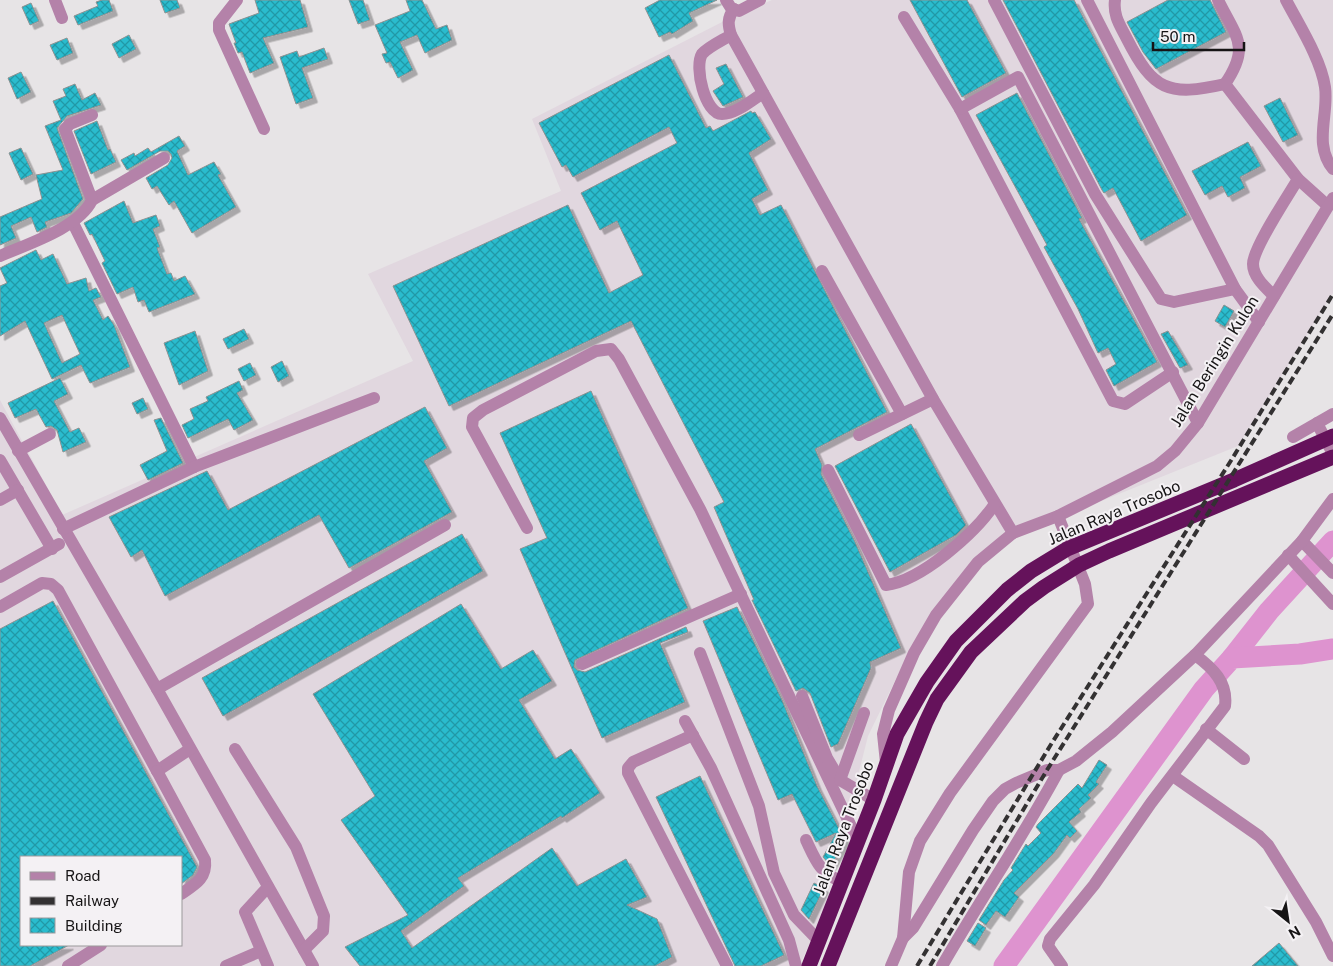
<svg xmlns="http://www.w3.org/2000/svg" width="1333" height="966" font-family="'Public Sans',sans-serif">
	<style>
		.built { fill: #e1d7df; fill-rule: evenodd }
		.lines { fill: none; stroke-linecap: round; stroke-linejoin: round }
		.river { stroke: #de93cf; stroke-width: 21 }
		.building { fill: url(#building-cross-hatch); stroke: #8c9191; fill-rule: evenodd; filter: url(#shadow) }
		.minor { stroke: #b482a9; stroke-width: 12 }
		.highway { stroke: #65125b; stroke-width: 15 }
		.rail { stroke: #333132; stroke-width: 4; stroke-dasharray: 8 4; stroke-linecap: butt }
		.labels { text-anchor: middle; stroke-width: 4; stroke-linejoin: round; paint-order: stroke }
		.street-label { font-size: 16px; fill: #161415; stroke: #f4f1f4 }
	</style>
	<defs>
		<pattern id="building-cross-hatch" width="8" height="8" patternUnits="userSpaceOnUse" patternTransform="scale(1.25)"><rect width="8" height="8" fill="#29bcce"/><path d="M0 0l8 8M0 8l8-8" fill="none" stroke="#2298a6"/></pattern>
		<filter id="shadow"><feDropShadow dx="4.5" dy="4.5" stdDeviation="0" flood-color="#0004"/></filter>
	</defs>
	<rect width="100%" height="100%" fill="#e7e4e6"/>
	<path class="built" d="M 772,0 L 1333,0 L 1333,293 L 1238,446 L 1089,506 L 1005,531 L 912,646 L 868,736 L 822,918 L 799,966 L 0,966 L 0,400 L 62,515 L 413,361 L 368,274 L 561,191 L 532,119 L 728,19 ZM 21,857 L 181,857 L 181,945 L 21,945 Z"/>
	<g class="lines">
		<g class="river">
			<polyline points="1232,658 1269,611 1333,541"/>
			<polyline points="1004,966 1204,689 1232,658 1300,654 1333,649"/>
		</g>
	</g>
	<g class="building">
		<polygon points="102,0 109,0 113,11 78,25 74,16 98,6 96,2"/>
		<polygon points="160,0 177,0 180,8 165,13"/>
		<polygon points="255,0 300,0 308,27 263,38 274,63 250,73 242,52 238,53 234,43 236,43 229,24 259,13"/>
		<polygon points="349,0 363,0 370,20 358,24"/>
		<polygon points="406,0 422,0 436,29 447,25 452,40 425,53 417,35 400,42 413,70 398,78 390,62 386,63 382,54 387,53 375,25 410,11"/>
		<polygon points="660,0 717,0 689,13 693,21 672,34 670,32 659,37 645,8"/>
		<polygon points="910,0 967,0 1006,73 962,97"/>
		<polygon points="1003,0 1074,0 1187,215 1141,241 1113,188 1104,193 1102,190"/>
		<polygon points="1168,0 1210,0 1226,32 1156,69 1143,52 1127,22"/>
		<polygon points="31,3 39,21 30,25 22,7"/>
		<polygon points="129,35 136,49 119,58 112,44"/>
		<polygon points="67,38 73,53 57,60 50,45"/>
		<polygon points="324,48 328,59 302,68 313,98 296,104 280,57 297,51 299,57"/>
		<polygon points="669,55 706,128 710,126 713,131 751,111 752,113 755,112 771,139 749,153 768,190 752,199 760,215 781,205 887,412 815,449 822,465 821,474 855,542 901,648 870,662 871,668 838,744 831,747 810,693 803,688 796,691 752,600 754,600 714,507 724,502 631,321 449,406 393,286 568,205 609,293 643,275 617,221 600,230 581,193 677,143 669,127 573,177 566,165 562,167 539,123"/>
		<polygon points="726,64 743,97 723,106 713,91 724,84 716,68"/>
		<polygon points="21,72 31,92 17,99 8,78"/>
		<polygon points="75,84 82,100 95,93 101,105 67,116 57,128 83,199 71,213 45,222 47,227 37,232 31,217 11,226 16,238 0,245 0,217 42,199 36,175 63,170 45,126 61,120 53,101 66,96 63,89"/>
		<polygon points="1017,93 1082,218 1079,219 1157,362 1114,386 1106,370 1116,364 1108,348 1098,353 1078,309 1044,247 1047,245 976,115"/>
		<polygon points="1280,98 1298,135 1283,142 1264,106"/>
		<polygon points="97,121 108,150 110,149 116,162 91,174 74,131"/>
		<polygon points="179,136 185,146 177,151 188,175 214,162 221,174 218,175 236,207 192,233 174,201 169,205 157,186 152,189 146,178 168,165 172,158 171,154 168,151 160,151 127,170 121,160 134,153 135,156 148,148 151,152"/>
		<polygon points="1248,142 1261,166 1240,177 1245,188 1228,197 1222,186 1205,195 1192,171"/>
		<polygon points="21,148 33,174 21,180 9,153"/>
		<polygon points="124,201 133,223 156,215 160,226 153,229 160,247 157,248 167,274 171,273 174,281 185,276 195,294 149,312 144,300 138,302 133,287 117,294 102,263 105,261 92,234 90,235 84,223"/>
		<path d="M 36,250 L 41,260 L 53,254 L 67,284 L 86,278 L 89,291 L 96,288 L 101,297 L 93,300 L 103,320 L 108,316 L 114,325 L 130,367 L 90,383 L 81,365 L 52,379 L 25,321 L 0,336 L 0,286 L 7,283 L 0,268 ZM 62,315 L 80,354 L 62,363 L 44,323 Z"/>
		<polygon points="1224,305 1234,311 1225,327 1215,321"/>
		<polygon points="244,329 249,339 228,349 223,339"/>
		<polygon points="195,331 208,371 179,385 164,343"/>
		<polygon points="1168,331 1188,365 1180,368 1161,334"/>
		<polygon points="282,361 289,376 278,382 271,367"/>
		<polygon points="250,363 256,375 244,381 238,369"/>
		<polygon points="60,378 68,394 54,401 70,432 79,428 86,442 63,452 57,430 51,426 46,427 36,409 15,418 8,403"/>
		<polygon points="239,381 243,390 237,393 253,420 234,430 228,419 188,438 182,425 194,419 190,409 208,401 206,397"/>
		<polygon points="591,391 688,608 575,660 574,667 577,670 585,672 686,627 688,632 660,643 685,702 602,738 520,549 547,538 500,433"/>
		<polygon points="143,398 148,409 137,414 132,403"/>
		<polygon points="425,407 447,448 424,461 452,512 349,568 319,515 165,596 142,550 131,557 109,517 207,471 228,510"/>
		<polygon points="161,418 183,463 148,480 140,465 167,451 154,420"/>
		<polygon points="911,424 966,525 956,535 890,572 835,466"/>
		<polygon points="462,534 483,571 223,716 202,678"/>
		<polygon points="53,601 197,867 193,875 181,884 181,857 21,857 21,945 69,945 30,966 0,966 0,629"/>
		<polygon points="461,604 501,669 533,650 552,681 519,700 555,759 571,749 600,793 562,818 561,816 458,878 464,886 401,931 412,948 552,848 577,886 626,859 647,897 627,905 657,919 672,957 655,966 360,966 345,947 408,915 341,820 375,796 313,694"/>
		<polygon points="737,607 782,700 817,786 845,840 831,866 823,857 836,833 816,842 792,794 778,800 703,621"/>
		<polygon points="1099,760 1107,765 1096,782 1099,784 1088,795 1091,798 1079,809 1081,812 1069,822 1077,831 1070,838 1067,835 1054,853 1014,893 1019,897 1005,917 996,911 986,925 979,920 1004,880 1013,870 1011,868 1026,844 1028,846 1041,833 1036,827 1038,824 1078,784 1082,788"/>
		<polygon points="700,776 784,955 761,966 735,966 656,797"/>
		<polygon points="814,883 824,888 809,919 801,910"/>
		<polygon points="978,923 986,928 975,946 967,941"/>
		<polygon points="1279,943 1298,966 1252,966"/>
	</g>
	<g class="lines">
		<g class="minor">
			<polyline points="55,0 62,18"/>
			<polyline points="237,0 219,23 219,30 264,129"/>
			<polyline points="726,0 731,8 739,11 760,0"/>
			<polyline points="994,0 1095,194 1161,299 1174,302 1235,289"/>
			<polyline points="1087,0 1235,289 1259,322"/>
			<path d="M 1115,0 C 1113,16 1120,25 1127,39 C 1153,90 1168,97 1225,84"/>
			<path d="M 1218,0 C 1236,37 1251,46 1225,84 L 1298,179 L 1328,206"/>
			<path d="M 1286,0 C 1299,25 1321,59 1325,87 C 1329,114 1313,145 1333,169"/>
			<path d="M 734,9 C 727,18 728,25 731,35 L 933,399 L 1013,533"/>
			<polyline points="904,17 960,109 1113,401 1125,404 1173,372"/>
			<path d="M 731,35 C 723,40 708,47 702,54 C 694,67 705,114 722,114 C 736,114 752,100 763,93"/>
			<polyline points="960,109 1018,77 1198,423"/>
			<polyline points="92,200 164,158"/>
			<polyline points="73,223 194,467"/>
			<path d="M 0,256 C 27,244 79,228 92,200 L 65,129 L 70,124 L 92,115"/>
			<polyline points="822,271 902,414"/>
			<path d="M 1274,296 C 1266,288 1253,277 1253,264 C 1253,248 1288,196 1298,179"/>
			<polyline points="0,418 157,689 313,966"/>
			<polyline points="1317,423 1333,454"/>
			<polyline points="859,435 933,399"/>
			<polyline points="1293,437 1333,414"/>
			<polyline points="18,451 50,434"/>
			<polyline points="0,460 52,549"/>
			<path d="M 828,470 L 886,585 C 921,581 975,533 994,505"/>
			<polyline points="0,500 18,490"/>
			<polyline points="527,528 472,427 473,418 483,410 596,351 611,349 619,359 700,509 858,841"/>
			<polyline points="63,529 194,467 374,398"/>
			<polyline points="1302,541 1333,573"/>
			<polyline points="1288,555 1333,604"/>
			<polyline points="0,577 59,544"/>
			<polyline points="0,607 42,583 51,584 58,590 157,771 190,749"/>
			<polyline points="700,653 759,806 774,873 794,915 819,941"/>
			<polyline points="582,664 741,594"/>
			<polyline points="157,689 445,525"/>
			<polyline points="802,696 827,758 840,780 874,800"/>
			<polyline points="685,721 711,768 789,940 796,966"/>
			<polyline points="1206,729 1244,759"/>
			<polyline points="693,735 633,762 628,768 628,773 727,966"/>
			<polyline points="235,749 296,847 324,916 323,931 304,950"/>
			<polyline points="886,763 883,734 889,710 914,653 936,615 978,562 1013,533 1058,516 1157,466 1175,451 1198,423 1333,198"/>
			<path d="M 157,771 L 205,860 C 207,878 196,884 181,894"/>
			<polyline points="1173,776 1259,836 1268,845 1316,922 1333,956"/>
			<polyline points="840,780 864,713"/>
			<path d="M 806,840 C 816,861 819,872 842,882"/>
			<polyline points="268,887 245,912 268,966"/>
			<polyline points="903,938 913,928 973,830 993,801 1005,789 1016,783 1047,770 1059,770 1076,761 1112,732 1195,655 1302,541 1333,499"/>
			<polyline points="68,966 101,945"/>
			<polyline points="226,966 261,951"/>
			<polyline points="891,966 903,938 909,872 920,841 950,793 1088,604 1085,584 1058,516"/>
			<path d="M 942,966 C 980,900 1023,837 1059,770"/>
			<path d="M 1062,966 L 1048,946 L 1050,939 L 1094,885 L 1151,803 L 1225,706 C 1228,683 1213,668 1195,655"/>
		</g>
		<g class="highway">
			<polyline points="809,966 874,800 897,734 927,682 956,641 1007,590 1031,571 1067,549 1234,480 1333,436"/>
			<polyline points="828,966 926,722 937,699 971,652 1025,601 1044,587 1079,565 1109,551 1333,457"/>
		</g>
		<g class="rail">
			<polyline points="917,966 1050,746 1232,459 1333,294"/>
			<polyline points="930,966 1047,770 1333,314"/>
		</g>
	</g>
	<g class="labels">
		<g class="street-label">
			<text transform="translate(1214 361) rotate(-58)" y="6">Jalan Beringin Kulon</text>
			<text transform="translate(1114 512) rotate(-23)" y="6">Jalan Raya Trosobo</text>
			<text transform="translate(843 828) rotate(-69)" y="6">Jalan Raya Trosobo</text>
		</g>
	</g>
	<rect x="20" y="856" width="162" height="90" fill="#f4f1f4" stroke="#9b999b"/>
	<rect x="30" y="872" width="25" height="8" fill="#b482a9" stroke="#9b999b"/>
	<text x="65" y="881" font-size="15" fill="#161415">Road</text>
	<rect x="30" y="897" width="25" height="8" fill="#333132" stroke="#9b999b"/>
	<text x="65" y="906" font-size="15" fill="#161415">Railway</text>
	<rect x="30" y="918" width="25" height="15" fill="url(#building-cross-hatch)" stroke="#9b999b"/>
	<text x="65" y="931" font-size="15" fill="#161415">Building</text>
	<g transform="translate(1288 921) rotate(150)" stroke="#f4f1f4" stroke-width="4" paint-order="stroke">
	<path d="M0-4L9 19L0 12L-9 19Z" fill="#161415"/>
	<text y="-8" font-size="14" font-weight="bold" text-anchor="middle" fill="#161415">N</text>
	</g>
	<path d="M1153 42v8h91v-8" fill="none" stroke="#161415" stroke-width="2.5"/>
	<text x="1160" y="42" font-size="15" fill="#161415" stroke="#f4f1f4" stroke-width="4" paint-order="stroke">50 m</text>
</svg>
